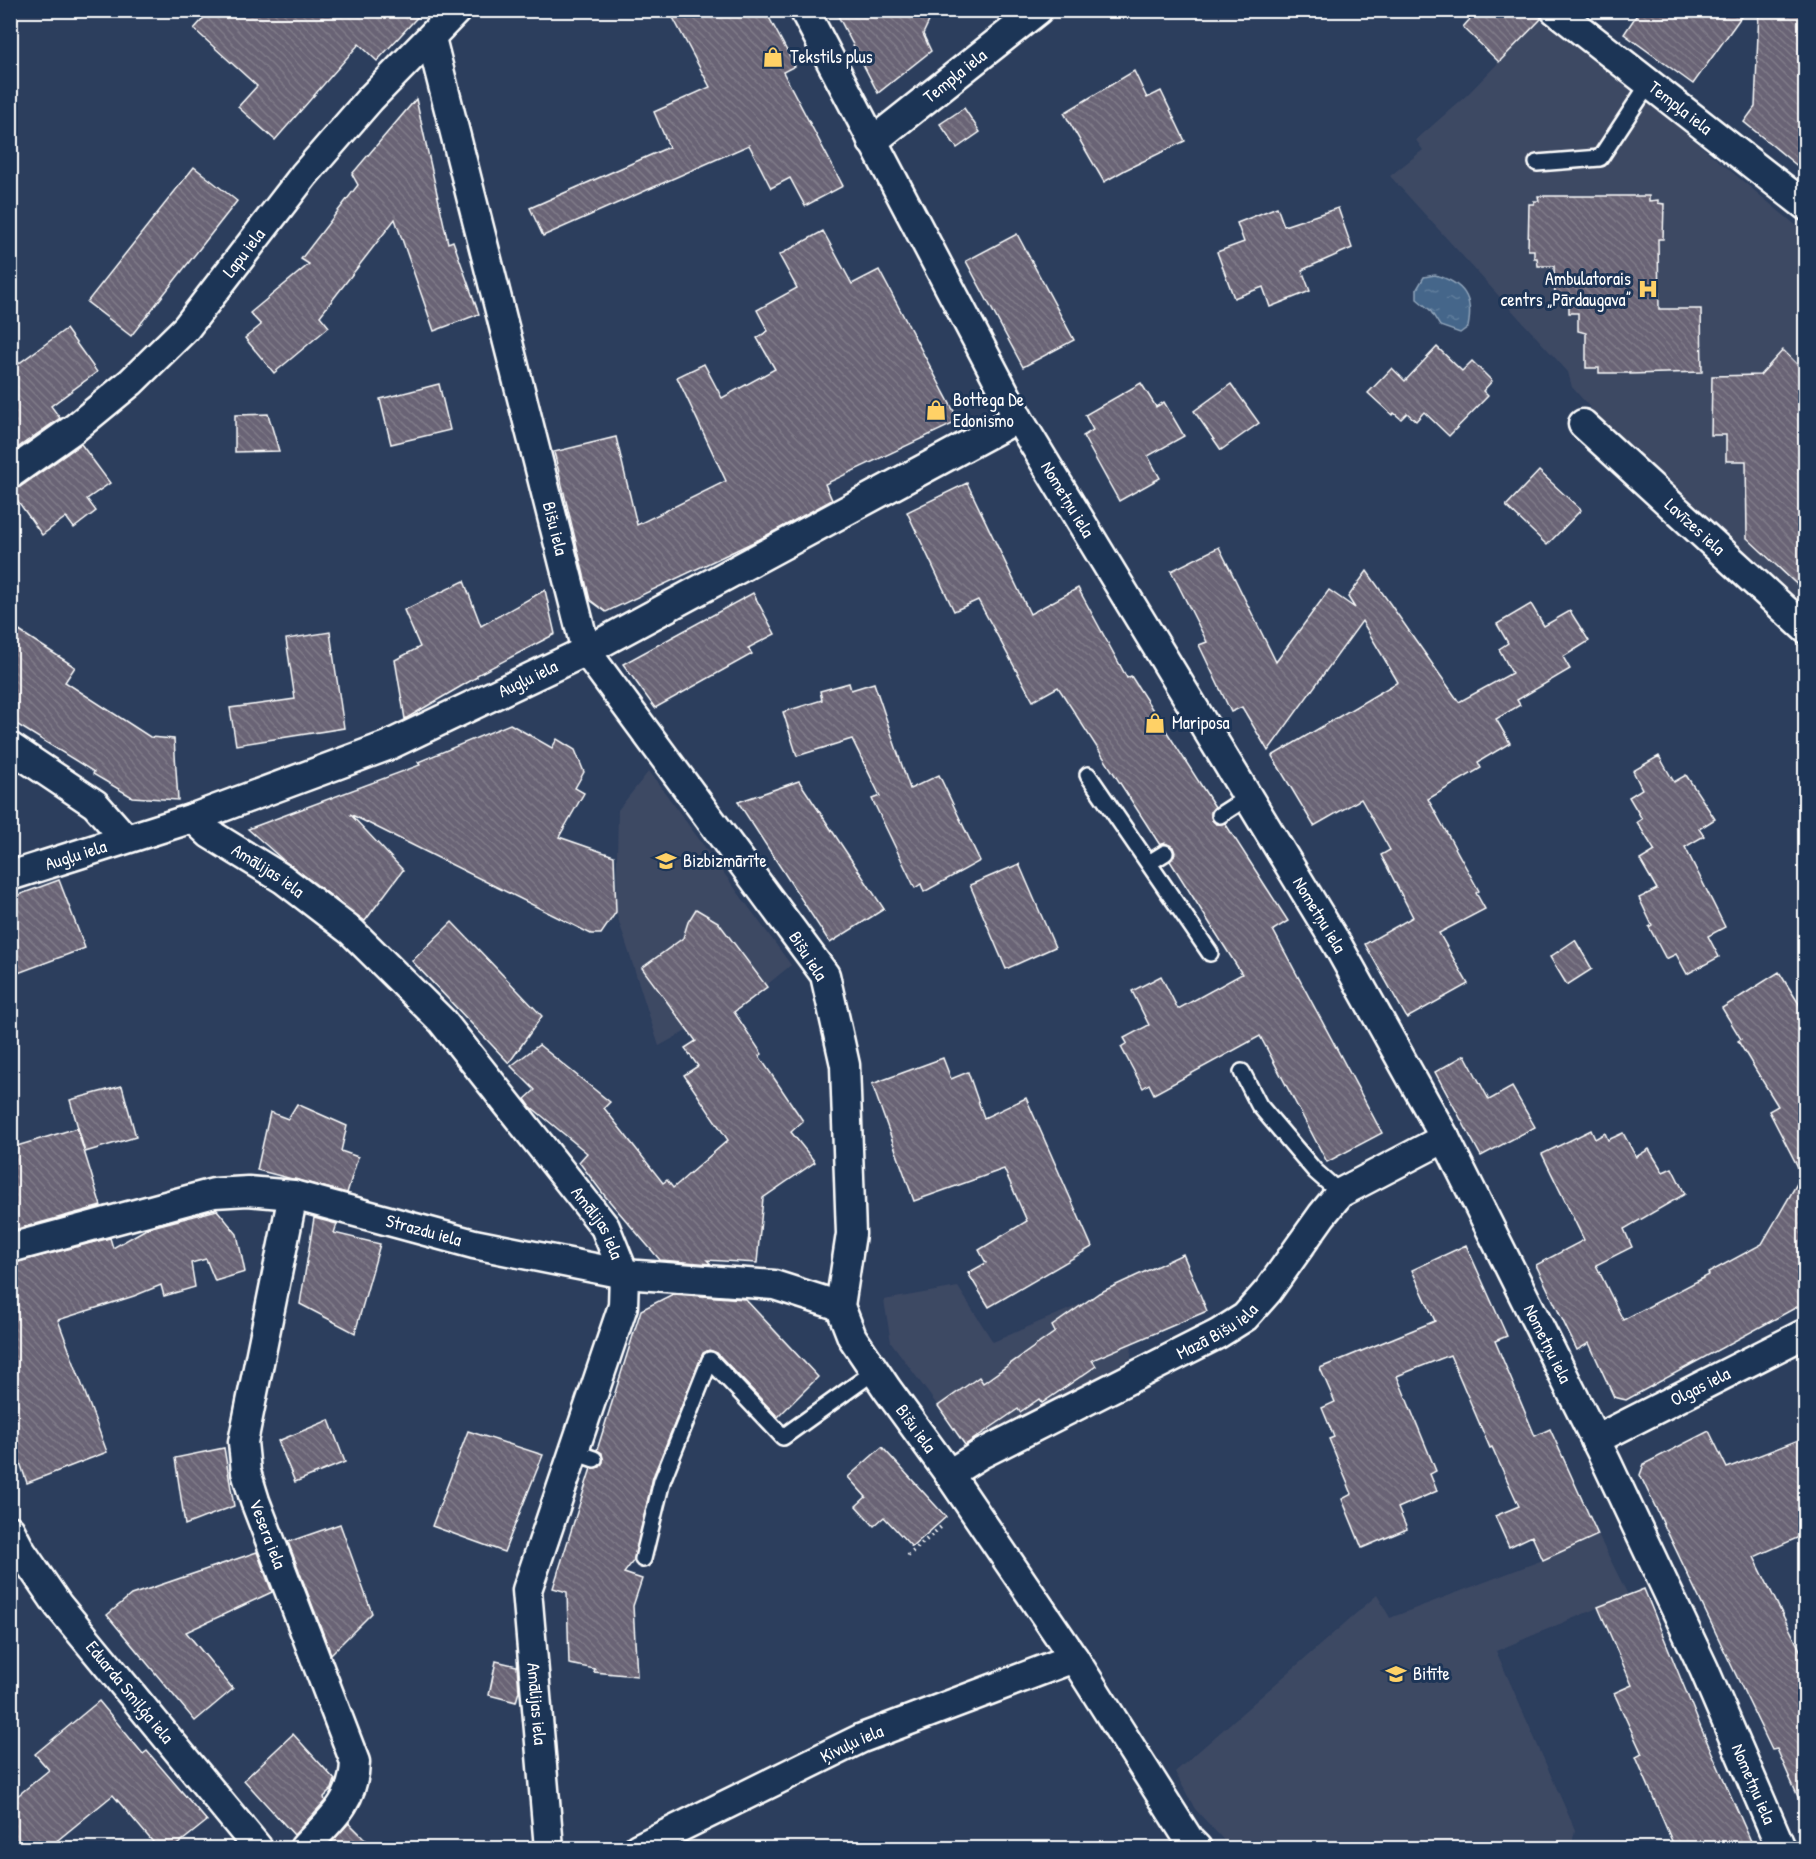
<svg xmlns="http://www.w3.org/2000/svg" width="1816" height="1859" font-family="'Patrick Hand',sans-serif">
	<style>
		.built { fill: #3e4964 }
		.water { fill: url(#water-ripples); stroke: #8fa3b9; stroke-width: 1.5 }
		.building { fill: url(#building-back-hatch); stroke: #fff; stroke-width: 1.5 }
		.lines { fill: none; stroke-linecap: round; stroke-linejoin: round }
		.service-casing { stroke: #fff; stroke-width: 20 }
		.minor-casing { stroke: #fff; stroke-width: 33 }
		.path { stroke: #fff; stroke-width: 4; stroke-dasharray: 1.5 4.5; stroke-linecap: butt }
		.service { stroke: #1d3557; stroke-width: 15 }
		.minor { stroke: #1d3557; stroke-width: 28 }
		.labels { text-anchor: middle; stroke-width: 6; stroke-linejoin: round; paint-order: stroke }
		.poi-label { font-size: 18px; fill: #fff; stroke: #1d3557; text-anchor: start }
		.street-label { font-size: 18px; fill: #fff; stroke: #1d3557 }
	</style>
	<defs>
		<pattern id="water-ripples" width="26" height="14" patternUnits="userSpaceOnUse" patternTransform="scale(1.5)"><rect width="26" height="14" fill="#44668a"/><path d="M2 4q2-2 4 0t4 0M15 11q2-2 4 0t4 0" fill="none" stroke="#607d9c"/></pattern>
		<pattern id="building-back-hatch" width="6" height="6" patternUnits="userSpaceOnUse" patternTransform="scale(1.5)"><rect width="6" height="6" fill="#696474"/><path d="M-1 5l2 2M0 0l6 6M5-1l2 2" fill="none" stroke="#807b89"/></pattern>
	</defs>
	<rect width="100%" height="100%" fill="#2c3e5d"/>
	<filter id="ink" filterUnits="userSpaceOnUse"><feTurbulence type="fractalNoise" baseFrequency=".0167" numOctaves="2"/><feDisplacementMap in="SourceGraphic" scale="12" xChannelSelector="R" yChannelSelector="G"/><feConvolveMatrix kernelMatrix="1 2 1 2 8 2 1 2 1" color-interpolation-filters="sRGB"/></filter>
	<g filter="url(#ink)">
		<g class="built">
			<polygon points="1540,20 1641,96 1805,233 1805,606 1594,412 1572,387 1568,372 1390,176 1423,150 1416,140 1467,95"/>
			<polygon points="649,771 791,965 735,1011 688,1030 659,1046 616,912 618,810"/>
			<polygon points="958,1287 993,1342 1093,1299 1132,1343 1131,1358 1070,1395 970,1450 891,1342 884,1300"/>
			<polygon points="1598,1535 1628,1595 1496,1651 1575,1830 1571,1848 1231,1848 1195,1809 1175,1772 1377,1595 1390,1618 1543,1560"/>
		</g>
		<path class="water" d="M 1435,275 C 1464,283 1474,298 1468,327 L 1460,333 L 1440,326 L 1430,310 L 1417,299 L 1417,289 L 1424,277 Z"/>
		<g class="building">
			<polygon points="211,10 424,10 377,61 359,44 275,140 238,107 257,86 194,29"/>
			<polygon points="669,10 765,10 795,66 783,72 843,186 805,206 790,178 771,188 749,145 543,236 530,208 669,147 654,112 710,87"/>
			<polygon points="835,10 911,10 914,16 930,19 923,34 931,51 878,93"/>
			<polygon points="1478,10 1539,10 1541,19 1499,62 1463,27"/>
			<polygon points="1640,10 1746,10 1693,84 1624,34"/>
			<polygon points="1759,10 1806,10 1806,173 1744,122 1755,107"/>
			<polygon points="1134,71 1147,98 1161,91 1185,141 1125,170 1104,182 1064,113"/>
			<polygon points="416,99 448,243 453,241 479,314 434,331 395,219 320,316 329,327 274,373 245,338 261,325 250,313 309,264 301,259 358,185 352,174"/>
			<polygon points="964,108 980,132 957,148 940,124"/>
			<polygon points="194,167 237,201 131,336 87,302"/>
			<polygon points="1538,196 1649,196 1649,201 1658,200 1658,203 1664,204 1663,239 1658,239 1659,309 1701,309 1702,372 1630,374 1630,373 1599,373 1599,368 1586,368 1586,333 1578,331 1578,313 1569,313 1569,296 1555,296 1554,266 1538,266 1537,258 1534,258 1534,250 1528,250 1529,204 1534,204 1534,201 1539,201"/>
			<polygon points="1277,207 1284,226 1338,208 1352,248 1302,270 1310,291 1270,307 1263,287 1234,298 1217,252 1244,242 1237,223"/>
			<polygon points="823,231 852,284 879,270 959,421 825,484 832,500 762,538 606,612 590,600 554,452 616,437 637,525 726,481 677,377 704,364 722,398 775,369 757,338 768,331 757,310 797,288 779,255"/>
			<polygon points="1017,234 1074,340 1023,367 966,261"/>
			<polygon points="66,329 97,372 51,406 60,418 10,453 10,370"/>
			<polygon points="1437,347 1462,371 1472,361 1492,381 1483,391 1488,396 1449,436 1424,412 1416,421 1407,413 1401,419 1394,413 1392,415 1368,393 1392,368 1405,381"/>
			<polygon points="1783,350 1806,373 1806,593 1747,538 1746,461 1726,461 1726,435 1711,435 1712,376 1760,375"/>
			<polygon points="1141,383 1156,407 1164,402 1184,436 1148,456 1160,478 1119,501 1083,436 1093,430 1085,415"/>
			<polygon points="439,384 450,430 391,444 380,399"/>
			<polygon points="1231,384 1259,423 1221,450 1194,411"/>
			<polygon points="268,414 279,451 235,452 235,415"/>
			<polygon points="81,444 110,483 87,499 96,511 74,528 66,517 42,535 10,490 20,487"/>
			<polygon points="1539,471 1581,510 1547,545 1506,506"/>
			<polygon points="967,483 1030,614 1078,588 1127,678 1131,676 1215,807 1211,811 1212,820 1216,824 1225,823 1288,921 1273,930 1382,1133 1327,1162 1260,1036 1154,1094 1149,1084 1143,1088 1121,1047 1127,1043 1124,1038 1149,1025 1132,991 1161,976 1178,1009 1242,974 1170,861 1175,853 1173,847 1165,843 1160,845 1058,687 1033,701 978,600 954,611 907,512"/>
			<polygon points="1219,547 1276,662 1329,590 1355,608 1348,597 1367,571 1459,702 1512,673 1499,649 1508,643 1497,624 1531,604 1544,626 1570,611 1589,641 1563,657 1570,669 1517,700 1520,705 1496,719 1510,743 1478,762 1481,768 1428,799 1479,891 1476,893 1485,909 1439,933 1468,984 1407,1018 1365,944 1413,917 1381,855 1390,850 1361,799 1314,826 1272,756 1398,682 1362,621 1268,751 1242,707 1231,712 1199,645 1207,642 1171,571"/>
			<polygon points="464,581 481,626 545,590 555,634 477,675 477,677 405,719 395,660 420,647 404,610"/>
			<polygon points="753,593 775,634 748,648 752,654 655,708 623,664"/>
			<polygon points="10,625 75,667 65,682 150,737 174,739 178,800 132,797 93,774 94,772 10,720"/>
			<polygon points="330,632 344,728 236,745 230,708 295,699 286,639"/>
			<polygon points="849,683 851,690 874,683 910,789 939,775 980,861 924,892 921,884 915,888 872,799 880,796 852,739 797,756 783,712 822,700 820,691"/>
			<polygon points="510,724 552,748 557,739 575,750 584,772 575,788 584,793 559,837 614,856 616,912 601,934 591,934 350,814 403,870 365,921 283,860 248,829 420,765 418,762"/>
			<polygon points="1659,756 1674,782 1686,775 1715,819 1699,829 1704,836 1685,847 1725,927 1708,936 1719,957 1687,974 1676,954 1666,959 1649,927 1652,925 1639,898 1657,889 1640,860 1655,851 1637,822 1642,819 1629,797 1642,789 1633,771"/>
			<polygon points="799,781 884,909 830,943 738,802"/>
			<polygon points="1019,864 1055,947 1006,969 970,885"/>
			<polygon points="59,880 85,948 10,976 10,898"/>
			<polygon points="696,909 718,922 767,987 734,1012 762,1054 759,1056 803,1121 791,1132 815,1162 763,1198 757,1263 707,1260 711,1264 660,1260 605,1196 579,1162 587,1153 530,1106 525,1099 535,1090 511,1066 539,1045 610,1102 604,1108 663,1183 667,1180 673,1188 728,1140 684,1075 698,1066 685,1048 696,1041 642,968 683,938 688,922"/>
			<polygon points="452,922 542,1016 509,1063 412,961"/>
			<polygon points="1575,940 1592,969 1567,985 1550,957"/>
			<polygon points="1779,972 1806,1015 1806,1302 1626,1400 1614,1397 1589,1343 1577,1350 1536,1265 1584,1240 1542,1154 1591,1130 1595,1139 1605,1133 1608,1140 1623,1133 1636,1157 1649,1149 1663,1172 1672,1168 1685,1194 1624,1229 1632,1247 1596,1265 1623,1320 1709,1275 1708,1273 1762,1244 1802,1175 1769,1111 1778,1106 1738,1041 1741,1039 1722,1008"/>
			<polygon points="1465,1055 1489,1100 1512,1087 1535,1127 1481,1156 1435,1072"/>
			<polygon points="943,1058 951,1079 968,1072 984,1118 1026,1098 1092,1247 989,1307 968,1273 986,1263 979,1250 1027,1221 1004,1169 914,1201 872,1084"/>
			<polygon points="122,1086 136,1137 85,1152 70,1100"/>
			<polygon points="297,1104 347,1126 341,1151 358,1157 347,1193 257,1170 270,1112 288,1119"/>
			<polygon points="77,1128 101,1206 10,1231 10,1148"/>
			<polygon points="217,1210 237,1234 245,1272 215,1281 206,1259 191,1263 195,1287 164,1296 161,1285 134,1296 58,1320 107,1452 27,1483 10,1433 10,1264 110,1238 113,1248 148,1228"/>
			<polygon points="314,1218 337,1224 334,1233 380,1244 355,1333 300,1304"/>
			<polygon points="1466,1245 1507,1336 1495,1341 1535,1436 1550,1429 1598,1535 1543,1560 1532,1536 1509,1547 1495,1516 1519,1506 1492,1447 1490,1448 1450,1355 1397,1376 1436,1471 1430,1474 1437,1491 1398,1508 1407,1529 1362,1548 1342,1499 1352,1494 1329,1439 1334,1437 1322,1408 1335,1402 1320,1368 1435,1321 1412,1270"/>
			<polygon points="1183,1254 1207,1311 1092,1360 1096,1366 1042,1403 1039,1399 1020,1412 1018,1409 965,1445 938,1406 979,1377 983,1383 1055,1332 1052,1326 1099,1293"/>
			<polygon points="673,1294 745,1299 818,1377 778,1417 717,1353 709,1350 703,1353 653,1477 634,1560 624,1573 642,1579 633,1606 637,1676 594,1672 595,1669 569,1664 567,1592 553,1588 591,1468 600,1467 603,1462 602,1453 597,1450 641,1310"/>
			<polygon points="329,1420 345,1462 295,1482 278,1441"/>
			<polygon points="468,1431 543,1455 504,1552 432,1526"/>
			<polygon points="1709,1431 1727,1468 1806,1437 1806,1534 1754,1557 1806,1662 1806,1815 1777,1749 1772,1750 1640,1475 1644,1464"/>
			<polygon points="882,1447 946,1517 912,1547 884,1517 874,1526 856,1506 866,1497 848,1477"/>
			<polygon points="224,1448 234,1506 185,1525 175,1458"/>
			<polygon points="340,1524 372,1613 331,1654 288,1542"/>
			<polygon points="257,1552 272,1592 186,1632 233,1689 195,1721 107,1615 131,1595"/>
			<polygon points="1644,1589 1701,1728 1754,1848 1675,1848 1636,1757 1642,1754 1614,1693 1632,1685 1598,1607"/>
			<polygon points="496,1661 517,1666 519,1691 516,1702 489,1695"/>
			<polygon points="99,1701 143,1754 147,1751 207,1821 173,1848 158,1848 113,1795 48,1848 10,1848 10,1802 49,1770 35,1754"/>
			<polygon points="293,1734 335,1780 332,1789 324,1797 325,1801 294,1835 244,1780"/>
			<polygon points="349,1823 374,1848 326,1848"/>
		</g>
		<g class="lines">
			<g class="service-casing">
				<g id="service">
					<polyline points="1537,163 1600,158 1648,85"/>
					<polyline points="1088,775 1210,953"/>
					<polyline points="1220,815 1248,797"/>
					<polyline points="1149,863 1165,853"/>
					<polyline points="1242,1072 1259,1105 1315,1171 1340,1193"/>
					<polyline points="574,1452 594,1459"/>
					<polyline points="643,1559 662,1481 710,1360 783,1437 875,1371"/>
				</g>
			</g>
			<g class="minor-casing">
				<g id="minor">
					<path id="s1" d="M 804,10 L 1018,418 L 1337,944 L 1445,1138 L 1606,1461 L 1704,1669 L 1781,1848"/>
					<path id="s2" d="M 1555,10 L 1806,206"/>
					<path id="s3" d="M 431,38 L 586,651 L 825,975 L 845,1065 L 851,1234 L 840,1306 L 852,1337 L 887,1389 L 949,1474 L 1074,1658 L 1190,1841 L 1197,1848"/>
					<path id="s4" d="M 872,142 L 1038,10"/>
					<path id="s5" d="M 1583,424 L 1806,629"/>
					<path id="s6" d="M 10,474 L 75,428 L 131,382 L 186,328 L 304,175 L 370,99 L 457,10"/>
					<polyline points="10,747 95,804 125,838"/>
					<path id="s7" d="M 193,818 L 210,834 L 283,879 L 352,932 L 442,1021 L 605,1227 L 624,1274 L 623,1306 L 527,1590 L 549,1848"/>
					<path id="s8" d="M 10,876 L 193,818 L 387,746 L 586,651 L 1018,418"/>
					<path id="s9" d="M 293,1195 L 243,1442 L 246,1472 L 255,1501 L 355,1762 C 354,1803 329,1821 304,1848"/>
					<path id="s10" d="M 10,1248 L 214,1193 L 248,1191 L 293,1195 L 474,1244 L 624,1274 L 774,1285 L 840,1306"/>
					<path id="s11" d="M 1595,1440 L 1806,1333"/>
					<path id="s12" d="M 949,1474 L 981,1454 L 1218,1334 L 1245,1317 L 1268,1291 L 1322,1215 L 1340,1193 L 1445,1138"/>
					<path id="s13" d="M 10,1530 L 21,1551 L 58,1605 L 258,1848"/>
					<path id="s14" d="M 638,1848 L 862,1738 L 1074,1658"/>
				</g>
			</g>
			<polyline class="path" points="908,1556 943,1525"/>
			<use href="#service" class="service"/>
			<use href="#minor" class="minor"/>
		</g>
	</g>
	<defs>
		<g id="shop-bare" transform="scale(1.62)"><path d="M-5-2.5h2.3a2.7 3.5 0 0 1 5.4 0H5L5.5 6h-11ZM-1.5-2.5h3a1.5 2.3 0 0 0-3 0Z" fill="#ffd166" stroke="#1d3557" stroke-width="2.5" paint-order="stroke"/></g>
		<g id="hospital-bare" transform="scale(1.62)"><path d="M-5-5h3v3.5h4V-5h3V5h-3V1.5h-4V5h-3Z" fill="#ffd166" stroke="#1d3557" stroke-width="2.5" paint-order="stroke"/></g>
		<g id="school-bare" transform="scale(1.62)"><path d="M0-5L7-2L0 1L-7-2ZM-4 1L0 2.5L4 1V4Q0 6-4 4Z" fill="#ffd166" stroke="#1d3557" stroke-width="2.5" paint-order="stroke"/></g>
	</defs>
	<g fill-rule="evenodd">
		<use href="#shop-bare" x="773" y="57"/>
		<use href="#hospital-bare" x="1648" y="289"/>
		<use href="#shop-bare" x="936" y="410"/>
		<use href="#shop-bare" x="1155" y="723"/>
		<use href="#school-bare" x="666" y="861"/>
		<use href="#school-bare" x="1396" y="1674"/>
	</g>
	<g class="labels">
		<g class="poi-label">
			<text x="790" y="63">Tekstils plus</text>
			<text x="1631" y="285" text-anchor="end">Ambulatorais<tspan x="1631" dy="21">centrs „Pārdaugava”</tspan></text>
			<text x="953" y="406">Bottega De<tspan x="953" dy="21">Edonismo</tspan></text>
			<text x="1172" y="729">Mariposa</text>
			<text x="683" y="867">Bizbizmārīte</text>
			<text x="1413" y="1680">Bitīte</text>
		</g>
		<g class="street-label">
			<text dy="6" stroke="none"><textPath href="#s4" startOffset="106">Tempļa iela</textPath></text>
			<text dy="6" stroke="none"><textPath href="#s2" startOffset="159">Tempļa iela</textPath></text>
			<text dy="6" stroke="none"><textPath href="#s6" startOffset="324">Lapu iela</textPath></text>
			<text dy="6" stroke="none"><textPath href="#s1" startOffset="556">Nometņu iela</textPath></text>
			<text dy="6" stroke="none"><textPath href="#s5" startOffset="152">Lavīzes iela</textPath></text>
			<text dy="6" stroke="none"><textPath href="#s3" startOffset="506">Bišu iela</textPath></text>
			<text dy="6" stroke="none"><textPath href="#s8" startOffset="555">Augļu iela</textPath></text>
			<text dy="6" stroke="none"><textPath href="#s8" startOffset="69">Augļu iela</textPath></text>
			<text dy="6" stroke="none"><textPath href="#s7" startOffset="92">Amālijas iela</textPath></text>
			<text dy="6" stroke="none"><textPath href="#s1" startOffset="1042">Nometņu iela</textPath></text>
			<text transform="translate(808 956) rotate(57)" y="6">Bišu iela</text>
			<text dy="6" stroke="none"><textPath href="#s7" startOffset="578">Amālijas iela</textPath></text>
			<text dy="6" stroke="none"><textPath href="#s10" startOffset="426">Strazdu iela</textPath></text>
			<text dy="6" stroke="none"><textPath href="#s12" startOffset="304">Mazā Bišu iela</textPath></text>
			<text dy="6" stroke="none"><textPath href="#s1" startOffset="1528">Nometņu iela</textPath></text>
			<text dy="6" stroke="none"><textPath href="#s11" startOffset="118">Olgas iela</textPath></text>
			<text dy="6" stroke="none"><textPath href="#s3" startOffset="1514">Bišu iela</textPath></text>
			<text dy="6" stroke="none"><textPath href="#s9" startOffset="348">Vesera iela</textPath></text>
			<text dy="6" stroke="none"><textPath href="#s13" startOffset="202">Eduarda Smiļģa iela</textPath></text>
			<text dy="6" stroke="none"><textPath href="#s7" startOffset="1082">Amālijas iela</textPath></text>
			<text dy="6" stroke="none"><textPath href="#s14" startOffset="238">Ķivuļu iela</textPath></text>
			<text dy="6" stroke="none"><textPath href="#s1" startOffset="2014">Nometņu iela</textPath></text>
		</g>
	</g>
	<rect width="1816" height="1859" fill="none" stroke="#1d3557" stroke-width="36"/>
	<rect x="18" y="18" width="1780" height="1823" fill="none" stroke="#fff" stroke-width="2" filter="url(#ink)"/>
</svg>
